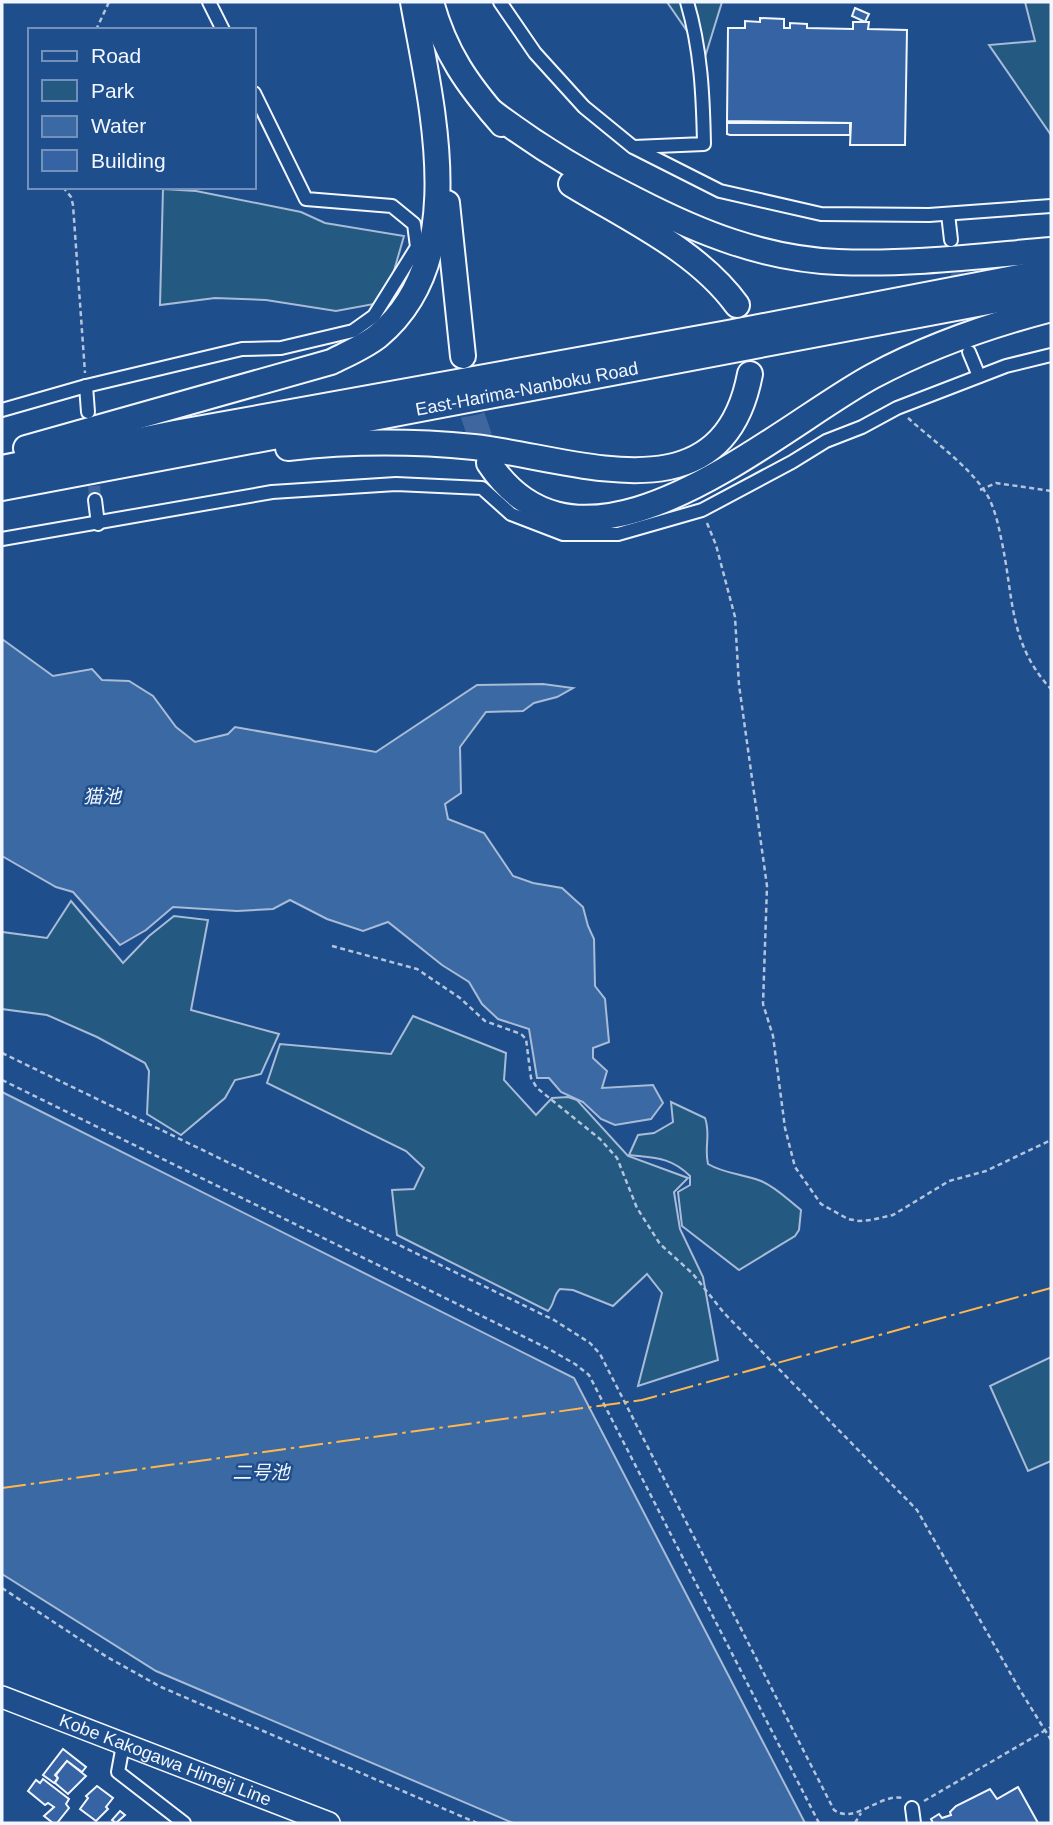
<svg xmlns="http://www.w3.org/2000/svg" width="1053" height="1825" font-family="Arial,'Noto Sans JP',sans-serif">
	<style>
		.green { fill: #245a82; stroke: #a8bbd7; stroke-width: 2 }
		.water { fill: #3b69a3; stroke: #a8bbd7; stroke-width: 2 }
		.building { fill: #3563a3; stroke: #f2f6ff; stroke-width: 2 }
		.lines { fill: none; stroke-linecap: round; stroke-linejoin: round }
		.street-tunnel { stroke: #3f679d; stroke-width: 12; stroke-dasharray: 12 6; stroke-linecap: butt }
		.highway-tunnel { stroke: #3f679d; stroke-width: 24; stroke-dasharray: 24 12; stroke-linecap: butt }
		.street-casing { stroke: #f2f6ff; stroke-width: 16 }
		.primary-casing { stroke: #f2f6ff; stroke-width: 24 }
		.highway-casing { stroke: #f2f6ff; stroke-width: 28 }
		.path { stroke: #b3c4dc; stroke-width: 2.5; stroke-dasharray: 5 3.5; stroke-linecap: butt }
		.street { stroke: #1f4e8c; stroke-width: 12 }
		.primary { stroke: #1f4e8c; stroke-width: 21 }
		.highway { stroke: #1f4e8c; stroke-width: 24 }
		.power { stroke: #ffb74d; stroke-width: 2; stroke-dasharray: 24 5 3.5 5; stroke-linecap: butt }
		.labels { text-anchor: middle; stroke-width: 5; stroke-linejoin: round; paint-order: stroke }
		.street-label { font-size: 18px; fill: #f2f6ff; stroke: #1f4e8c }
		.water-label { font-size: 19px; font-style: italic; fill: #f2f6ff; stroke: #1f4e8c }
	</style>
	<rect width="100%" height="100%" fill="#1f4e8c"/>
	<g class="green">
		<polygon points="667,2 722,2 705,57"/>
		<polygon points="1025,2 1051,2 1051,135 989,45 1035,41"/>
		<polygon points="163,189 196,191 301,212 325,223 404,236 385,302 336,311 266,300 215,298 160,305"/>
		<polygon points="71,901 123,963 149,936 174,916 208,920 191,1010 279,1034 261,1074 235,1080 225,1098 181,1135 147,1114 149,1071 145,1063 97,1037 47,1015 2,1009 2,932 47,938"/>
		<path d="M 413,1016 L 506,1053 L 504,1080 L 536,1115 L 552,1098 L 568,1097 L 577,1100 L 628,1156 L 688,1178 L 674,1192 L 680,1229 L 703,1277 L 718,1360 L 638,1386 L 662,1293 L 647,1274 L 613,1306 L 573,1290 L 560,1289 C 553,1295 555,1304 548,1311 L 397,1235 L 392,1190 L 414,1189 L 424,1168 L 406,1151 L 267,1083 L 280,1044 L 391,1054 Z"/>
		<path d="M 671,1102 L 705,1118 C 711,1134 704,1147 708,1164 C 725,1174 743,1174 761,1181 C 777,1188 788,1200 801,1210 L 799,1230 L 795,1236 L 739,1270 L 682,1226 L 678,1192 L 690,1185 L 690,1176 C 671,1157 655,1158 629,1155 L 638,1135 L 654,1133 L 673,1122 Z"/>
		<polygon points="1051,1357 1051,1461 1028,1471 990,1386"/>
	</g>
	<g class="water">
		<polygon points="2,639 53,676 92,669 102,680 129,681 153,696 176,727 195,742 228,734 235,727 376,752 477,685 543,684 573,688 557,697 534,703 523,711 486,712 460,747 461,793 445,804 448,819 484,833 513,876 533,883 562,888 583,907 588,926 594,939 595,986 605,999 609,1042 593,1048 593,1058 607,1071 602,1088 653,1085 663,1103 651,1119 615,1125 601,1119 583,1102 561,1092 549,1078 537,1078 529,1029 498,1019 482,1004 469,982 442,965 388,922 363,931 327,919 290,900 273,909 237,911 173,907 146,930 120,945 73,892 56,887 2,856"/>
		<polygon points="2,1092 574,1378 805,1823 513,1823 156,1671 2,1574"/>
	</g>
	<g class="building">
		<polygon points="855,8 869,14 865,22 852,16"/>
		<polygon points="760,18 784,19 784,28 790,28 790,23 807,24 807,28 853,29 853,22 869,22 868,29 907,30 905,145 850,145 851,123 727,121 728,28 745,28 745,21 760,22"/>
		<polygon points="727,123 850,123 850,135 730,135 727,134"/>
		<polygon points="63,1749 86,1767 82,1772 67,1761 55,1775 58,1778 54,1783 43,1775"/>
		<polygon points="67,1761 86,1776 68,1794 55,1783 58,1778 56,1775"/>
		<polygon points="43,1779 69,1799 66,1804 69,1808 57,1823 53,1823 44,1816 54,1807 48,1803 45,1805 28,1791 36,1780 40,1783"/>
		<polygon points="97,1786 113,1798 106,1807 108,1809 96,1821 80,1809 88,1798 86,1796"/>
		<polygon points="1018,1787 1038,1823 933,1823 931,1819 939,1814 942,1818 951,1815 950,1812 956,1806 990,1789 997,1799"/>
		<polygon points="120,1811 125,1815 116,1823 112,1820"/>
	</g>
	<g class="lines">
		<g class="street-tunnel">
			<polyline points="954,255 967,338"/>
			<polyline points="93,468 95,500"/>
		</g>
		<polyline class="highway-tunnel" points="467,380 473,416 489,463"/>
		<g class="street-casing">
			<g id="street">
				<polyline points="209,2 223,30"/>
				<polyline points="500,2 535,53 584,107 633,147 720,191 821,214 929,215 1051,206"/>
				<path d="M 634,147 L 704,144 C 703,95 701,49 687,2"/>
				<polyline points="948,214 951,240"/>
				<polyline points="969,352 979,376"/>
				<polyline points="86,386 88,412"/>
				<polyline points="2,410 86,386 242,349 281,348 353,331 374,316 417,247 414,224 392,206 306,199 254,93"/>
				<polyline points="95,500 98,524"/>
				<polyline points="2,539 272,492 396,484 482,488 511,514 563,534 618,534 702,510 792,462 826,441 862,427 897,408 1006,366 1051,355"/>
				<polyline points="123,1745 118,1772 184,1823"/>
				<polyline points="912,1808 914,1823"/>
			</g>
		</g>
		<g class="primary-casing">
			<g id="primary">
				<path id="s1" d="M 2,1697 L 329,1823"/>
			</g>
		</g>
		<g class="highway-casing">
			<g id="highway">
				<path d="M 431,2 C 445,53 467,84 502,124"/>
				<path d="M 491,111 C 537,146 585,175 636,200 C 700,233 765,259 838,262 C 909,265 981,256 1051,250"/>
				<path d="M 571,184 C 628,219 697,250 737,305"/>
				<polyline points="447,203 463,356"/>
				<path d="M 26,448 L 331,362 C 347,354 364,347 378,336 C 472,258 431,104 413,2"/>
				<path d="M 288,448 C 350,441 412,441 474,447 C 575,458 722,522 750,374"/>
				<path d="M 489,463 C 584,607 776,428 873,376 C 929,346 990,325 1051,309"/>
				<polyline points="2,468 175,433 728,333 1051,271"/>
				<path id="s2" d="M 2,488 L 1051,290"/>
			</g>
		</g>
		<g class="path">
			<polyline points="96,30 109,2"/>
			<polyline points="63,187 71,197 73,205 85,373"/>
			<path d="M 908,418 C 932,440 968,465 986,493 C 994,506 998,523 1001,538 C 1014,596 1008,643 1051,689"/>
			<polyline points="980,490 996,483 1051,491"/>
			<polyline points="707,523 716,545 735,617 739,685 767,886 763,1004 773,1036 785,1128 795,1167 821,1204 848,1219 859,1221 871,1220 893,1215 949,1181 986,1171 1051,1140"/>
			<polyline points="332,946 417,969 460,998 485,1021 521,1034 526,1039 531,1078 537,1088 600,1139 617,1158 637,1208 660,1244 693,1274 724,1313 917,1510 1020,1690 1051,1740"/>
			<path d="M 2,1053 L 554,1320 L 590,1343 L 600,1354 L 834,1810 C 855,1825 879,1793 903,1798"/>
			<polyline points="2,1080 549,1349 575,1364 589,1375 819,1823"/>
			<polyline points="2,1588 107,1657 161,1687 477,1823"/>
			<polyline points="924,1801 1051,1727"/>
			<polyline points="855,1823 861,1813"/>
		</g>
		<use href="#street" class="street"/>
		<use href="#primary" class="primary"/>
		<use href="#highway" class="highway"/>
		<polyline class="power" points="2,1488 642,1400 1051,1288"/>
	</g>
	<g class="labels">
		<g class="street-label">
			<text dy="6" stroke="none"><textPath href="#s2" startOffset="534">East-Harima-Nanboku Road</textPath></text>
			<text dy="6" stroke="none"><textPath href="#s1" startOffset="175">Kobe Kakogawa Himeji Line</textPath></text>
		</g>
		<g class="water-label">
			<text x="102" y="803">猫池</text>
			<text x="261" y="1479">二号池</text>
		</g>
	</g>
	<rect width="1053" height="1825" fill="none" stroke="#f2f6ff" stroke-width="7"/>
	<rect x="28" y="28" width="228" height="161" fill="#1f4e8c" stroke="#7391ba" stroke-width="2"/>
	<rect x="42" y="51" width="35" height="10" fill="#1f4e8c" stroke="#7391ba" stroke-width="2"/>
	<text x="91" y="63" font-size="21" fill="#f2f6ff">Road</text>
	<rect x="42" y="80" width="35" height="21" fill="#245a82" stroke="#7391ba" stroke-width="2"/>
	<text x="91" y="98" font-size="21" fill="#f2f6ff">Park</text>
	<rect x="42" y="116" width="35" height="21" fill="#3b69a3" stroke="#7391ba" stroke-width="2"/>
	<text x="91" y="133" font-size="21" fill="#f2f6ff">Water</text>
	<rect x="42" y="150" width="35" height="21" fill="#3563a3" stroke="#7391ba" stroke-width="2"/>
	<text x="91" y="168" font-size="21" fill="#f2f6ff">Building</text>
</svg>
